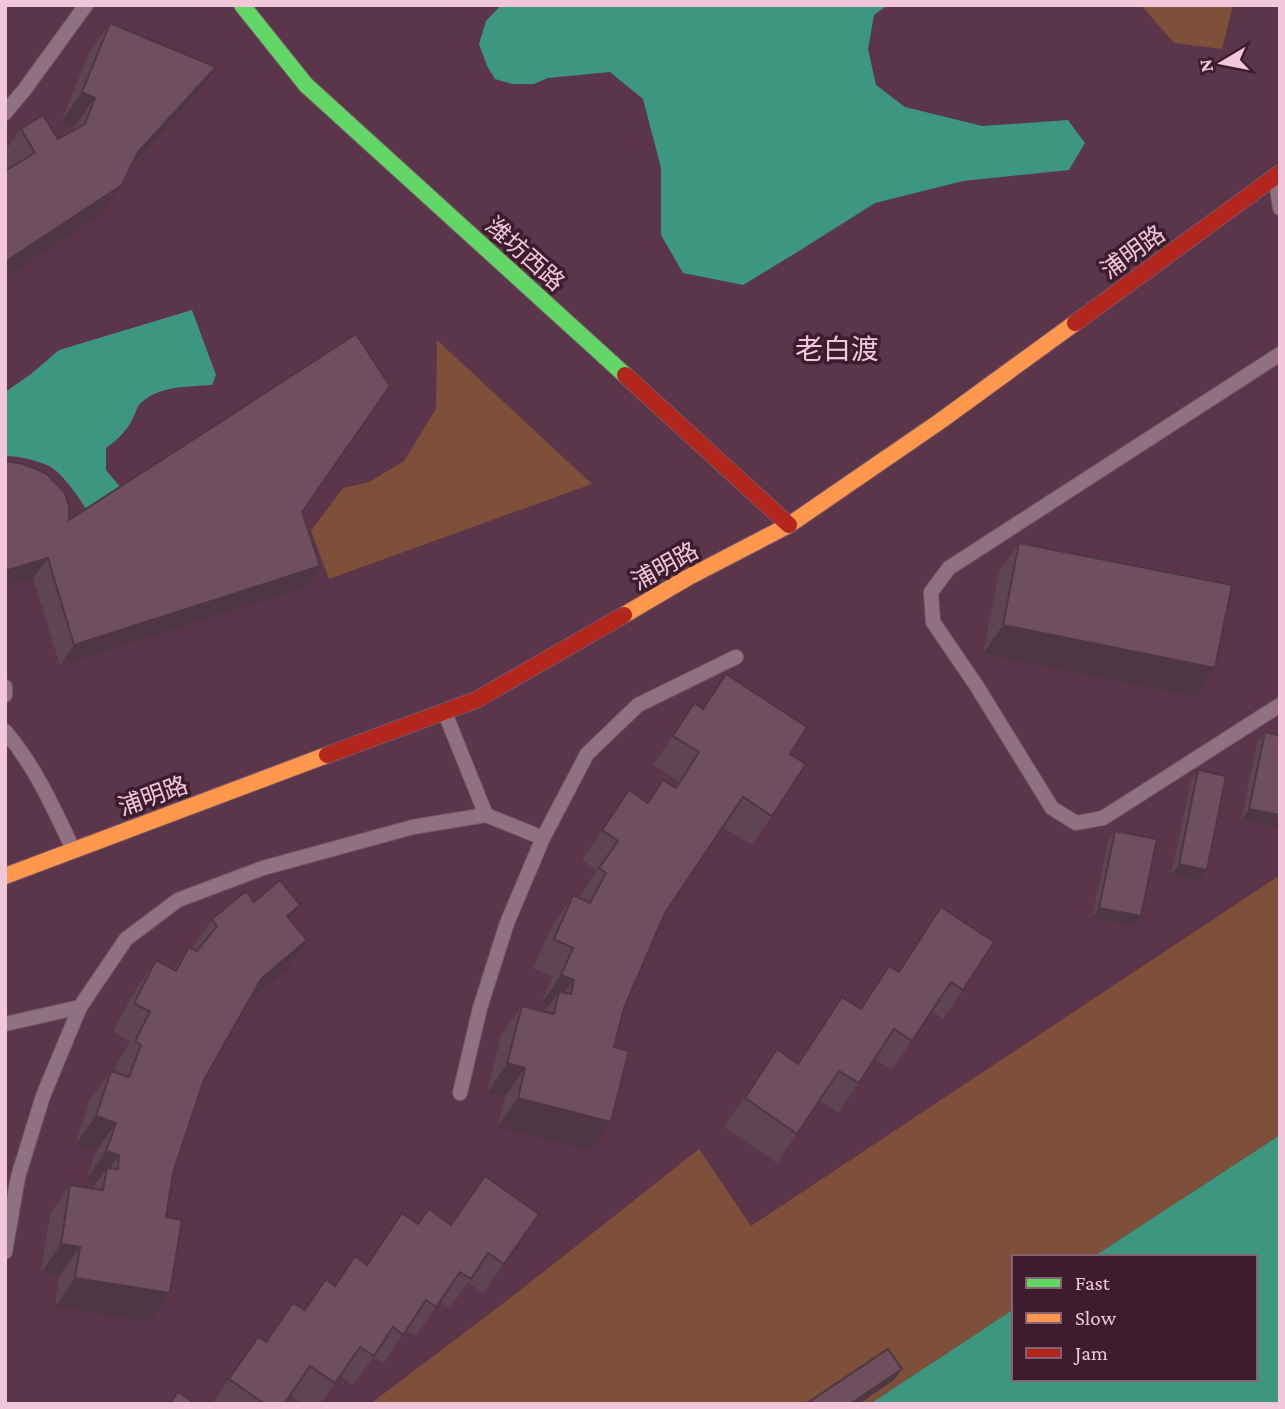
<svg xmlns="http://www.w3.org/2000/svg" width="1285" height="1409" font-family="'Crimson Pro','Noto Sans SC',serif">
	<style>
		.green { fill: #7e4f39 }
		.water { fill: #3d967e }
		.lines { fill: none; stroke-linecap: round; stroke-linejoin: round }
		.lane-casing { stroke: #756; stroke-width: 16 }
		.fast-casing { stroke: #756; stroke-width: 18 }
		.slow-casing { stroke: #756; stroke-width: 18 }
		.jam-casing { stroke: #756; stroke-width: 18 }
		.lane { stroke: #907180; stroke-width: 14 }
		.fast { stroke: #63d668; stroke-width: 16 }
		.slow { stroke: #ff974d; stroke-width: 16 }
		.jam { stroke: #b3261e; stroke-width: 16 }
		.wall { fill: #5f4451 }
		.shaded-wall { fill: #4e3742 }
		.building { fill: #6f4f5e; stroke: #4e3742; stroke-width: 2 }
		.labels { text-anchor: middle; stroke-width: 7; stroke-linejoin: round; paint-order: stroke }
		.street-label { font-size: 24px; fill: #f3c7da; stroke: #3d1d2d }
		.quarter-label { font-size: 28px; fill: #f3c7da; stroke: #3d1d2d }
	</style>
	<rect width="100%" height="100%" fill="#5b3549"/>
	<g class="green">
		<polygon points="1141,5 1233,5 1222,49 1174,43"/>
		<polygon points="437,340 592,484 329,579 311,531 343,488 369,482 404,461 436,409"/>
		<polygon points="1280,875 1280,1135 1093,1257 1014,1257 1014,1309 870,1404 370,1404 513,1296 699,1149 751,1226"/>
	</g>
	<g class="water">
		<polygon points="501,5 888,5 874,15 868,49 876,85 905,107 982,126 1068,120 1085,143 1069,170 963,181 875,203 799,251 743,285 683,273 661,235 661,168 643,99 610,72 548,78 534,84 512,84 495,79 487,66 479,44 486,21"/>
		<path d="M 192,310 L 216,375 L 212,385 C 188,387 157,385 139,405 C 136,409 135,415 132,420 C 126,432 117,440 106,448 L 106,470 L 126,494 L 91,517 C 83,503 63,473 49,466 C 36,460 19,456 5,456 L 5,392 L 31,374 L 59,350 Z"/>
		<polygon points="1280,1135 1280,1404 870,1404 1014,1309 1014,1379 1255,1379 1255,1257 1093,1257"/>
	</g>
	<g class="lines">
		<g class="lane-casing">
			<g id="lane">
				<polyline points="5,113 25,89 86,5"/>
				<polyline points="1276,180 1280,208"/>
				<polyline points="1280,354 949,568 931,592 933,622 976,685 1052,808 1076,823 1103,818 1280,705"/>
				<polyline points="5,687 5,695"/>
				<polyline points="445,713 486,815"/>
				<path d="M 5,731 C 35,766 53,807 73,849"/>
				<polyline points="5,1024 80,1007 126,939 178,900 263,868 413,827 486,815 543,838"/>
				<polyline points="460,1093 480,1008 507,923 543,838 587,754 638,705 736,657"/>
				<polyline points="5,1252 18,1177 43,1096 80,1007"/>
			</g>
		</g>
		<g class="fast-casing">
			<polyline id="fast" points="242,5 306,85 625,375"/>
		</g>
		<g class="slow-casing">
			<g id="slow">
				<polyline points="624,615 687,578 789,525 939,422 1075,323"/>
				<polyline points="5,876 327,755"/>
			</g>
		</g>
		<g class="jam-casing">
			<g id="jam">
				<polyline points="1075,323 1280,173"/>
				<polyline points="625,375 789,525"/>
				<polyline points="327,755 476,700 624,615"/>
			</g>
		</g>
		<use href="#lane" class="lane"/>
		<use href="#fast" class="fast"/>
		<use href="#slow" class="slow"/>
		<use href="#jam" class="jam"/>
	</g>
	<g class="wall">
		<polygon points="110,23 195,96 131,167 101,214 7,170 5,167 5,151 21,129 58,139 73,130 74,127 61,122 89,53"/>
		<polygon points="5,461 69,520 302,512 320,566 306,587 60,666 33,578 5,587"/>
		<polygon points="1019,543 1215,668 1195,697 983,654 999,572"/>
		<polygon points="726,674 790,754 772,816 752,845 723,827 665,913 624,1008 591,1151 497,1127 505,1097 487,1093 501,1035 522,1006 545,1011 548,1007 541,1004 553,977 533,968 553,925 573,895 579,898 597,870 582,860 629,790 647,803 663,780 675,787 678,781 653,765 694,703 702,709"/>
		<polygon points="1265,732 1280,736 1280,828 1241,820 1257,743"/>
		<polygon points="1198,770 1207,870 1199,881 1171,875 1191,781"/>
		<polygon points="1115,831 1141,916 1134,927 1092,918 1108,841"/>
		<polygon points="254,902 300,905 290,919 287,969 248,1001 204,1080 173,1173 166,1217 170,1293 150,1322 55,1307 59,1276 41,1273 50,1214 70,1185 92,1188 96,1183 86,1180 96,1152 75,1145 90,1100 111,1071 121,1074 114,1070 130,1041 113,1032 136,989 156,960 173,970 189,947 192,948 212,919"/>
		<polygon points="941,907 963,990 943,1019 932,1011 892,1070 875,1059 838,1113 819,1100 777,1163 724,1127 777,1049 797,1063 842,997 860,1009 889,966 898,971"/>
		<polygon points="539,1214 483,1293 468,1282 450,1308 440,1301 416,1336 406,1330 383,1364 373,1357 353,1385 340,1376 320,1404 302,1404 290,1395 284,1404 212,1404 258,1337 266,1342 334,1285 367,1264 418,1224 451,1225"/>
	</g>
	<g class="shaded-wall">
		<polygon points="216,67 195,96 118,181 138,152"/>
		<polygon points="82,92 95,98 74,127 61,122"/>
		<polygon points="122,185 101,214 5,278 5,262"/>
		<polygon points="48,558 33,578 5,587 5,571"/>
		<polygon points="320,566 306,587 60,666 74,645"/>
		<polygon points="1003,625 1215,668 1195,697 983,654"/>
		<polygon points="1249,809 1280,815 1280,828 1241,820"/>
		<polygon points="1179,864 1207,870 1199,881 1171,875"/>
		<polygon points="300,905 280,934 287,916"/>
		<polygon points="1099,908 1141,916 1134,927 1092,918"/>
		<polygon points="307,940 287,969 240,1008 261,979"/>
		<polygon points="561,975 574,980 556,1005 559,992 548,1007 541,1004"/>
		<polygon points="507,1063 525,1068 505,1097 487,1093"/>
		<polygon points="518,1098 611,1122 591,1151 497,1127"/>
		<polygon points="96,1116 116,1123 96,1152 75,1145"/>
		<polygon points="106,1151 119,1155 105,1175 107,1168 96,1183 86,1180"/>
		<polygon points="61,1244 80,1247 59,1276 41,1273"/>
		<polygon points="75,1278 170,1293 150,1322 55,1307"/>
		<polygon points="902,1369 894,1380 859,1404 850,1404"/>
	</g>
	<g class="building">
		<polygon points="110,23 216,67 138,152 122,185 5,262 5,171 35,153 21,129 43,115 58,139 85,124 95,98 82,92"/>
		<polygon points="356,334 390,386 302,512 320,566 74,645 48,558 5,571 5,461 19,463 34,468 47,474 65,493 69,506 69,520"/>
		<polygon points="1019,543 1232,585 1215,668 1003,625"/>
		<polygon points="726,674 807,727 790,754 806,764 772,816 743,797 665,913 624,1008 614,1047 629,1051 611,1122 518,1098 525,1068 507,1063 522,1006 554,1014 559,992 571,994 574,980 561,975 573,948 554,939 573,895 590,903 606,873 599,868 618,841 602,830 629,790 648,803 663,780 676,788 699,752 673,736 694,703 703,709"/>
		<polygon points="1265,732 1280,736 1280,815 1249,809"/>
		<polygon points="1198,770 1226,776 1207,870 1179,864"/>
		<polygon points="1115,831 1157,839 1141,916 1099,908"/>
		<polygon points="280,880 300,905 287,916 307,940 261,979 204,1080 173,1173 166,1217 182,1220 170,1293 75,1278 80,1247 61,1244 70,1185 103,1190 107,1168 118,1169 119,1155 106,1151 116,1123 96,1116 111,1071 129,1077 141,1045 135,1041 150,1012 134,1003 156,960 176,971 189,947 197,951 217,926 212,919 246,891 254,902"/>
		<polygon points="941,907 994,942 963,990 951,982 912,1041 894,1029 859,1083 839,1071 797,1134 745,1098 777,1049 798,1064 842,997 861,1009 889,966 899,972"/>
		<polygon points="485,1176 539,1214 504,1264 488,1253 471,1279 460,1272 436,1307 426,1300 403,1335 393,1327 374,1356 360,1347 335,1383 310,1366 284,1404 265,1404 229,1379 258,1337 266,1342 293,1303 305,1310 326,1279 335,1286 355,1256 367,1265 402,1213 418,1224 429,1209 451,1225"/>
		<polygon points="888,1349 902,1369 850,1404 806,1404"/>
		<polygon points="178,1392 196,1404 170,1404"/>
	</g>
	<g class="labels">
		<g class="street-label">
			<text transform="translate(1133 252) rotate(-36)" y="8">浦明路</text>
			<text transform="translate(525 254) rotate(42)" y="8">潍坊西路</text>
			<text transform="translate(665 566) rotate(-29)" y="8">浦明路</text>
			<text transform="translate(153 796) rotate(-20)" y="8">浦明路</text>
		</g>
		<g class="quarter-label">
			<text x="837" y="359">老白渡</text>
		</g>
	</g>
	<rect width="1285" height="1409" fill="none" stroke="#f3c7da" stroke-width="14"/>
	<rect x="1012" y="1255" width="245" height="126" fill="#3d1d2d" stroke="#866172" stroke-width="2"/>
	<rect x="1026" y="1278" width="35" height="10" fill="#63d668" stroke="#866172" stroke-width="2"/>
	<text x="1075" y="1290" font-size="21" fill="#f3c7da">Fast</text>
	<rect x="1026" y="1313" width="35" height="10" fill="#ff974d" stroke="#866172" stroke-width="2"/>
	<text x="1075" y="1325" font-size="21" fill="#f3c7da">Slow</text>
	<rect x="1026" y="1348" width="35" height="10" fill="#b3261e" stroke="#866172" stroke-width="2"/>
	<text x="1075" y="1360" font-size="21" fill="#f3c7da">Jam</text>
	<g transform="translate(1222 63) rotate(260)" stroke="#3d1d2d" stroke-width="5" paint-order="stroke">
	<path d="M0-5L12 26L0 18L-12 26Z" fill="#f3c7da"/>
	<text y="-10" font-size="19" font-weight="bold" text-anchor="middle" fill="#f3c7da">N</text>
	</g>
</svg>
